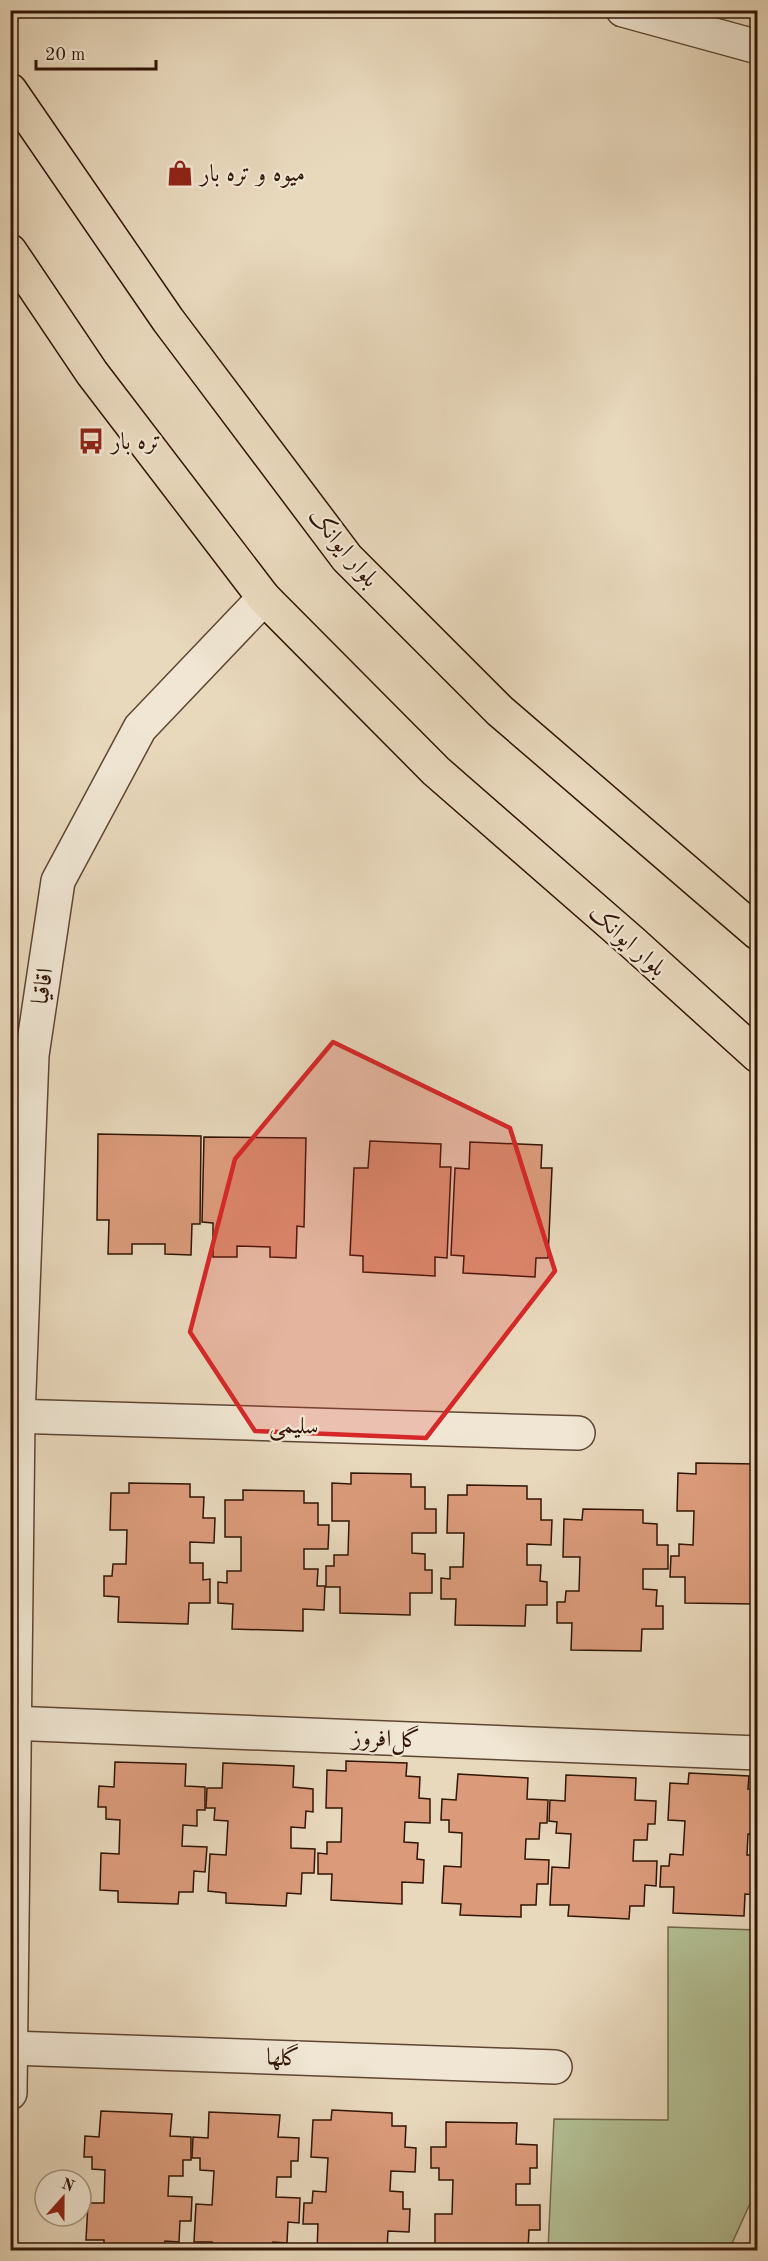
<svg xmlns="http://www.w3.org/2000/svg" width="768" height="2261" font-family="'Old Standard TT',Amiri,serif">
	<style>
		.green { fill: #b2bf94; stroke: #726a4c; stroke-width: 1.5 }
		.building { fill: #db9b7b; stroke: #311505; stroke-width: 1.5 }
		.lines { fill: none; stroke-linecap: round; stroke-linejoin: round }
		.minor-casing { stroke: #5f4633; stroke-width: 36 }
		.major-casing { stroke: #311505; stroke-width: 36 }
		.minor { stroke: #f0e6d3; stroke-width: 33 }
		.major { stroke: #e8d8bc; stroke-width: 33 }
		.marked { fill: #d62828; fill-opacity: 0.2; stroke: #d62828; stroke-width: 4.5; stroke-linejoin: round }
		.labels { text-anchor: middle; stroke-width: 4.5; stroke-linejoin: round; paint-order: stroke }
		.poi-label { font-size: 24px; fill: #311505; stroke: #f0e6d3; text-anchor: start }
		.street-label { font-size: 24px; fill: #311505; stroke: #f0e6d3 }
	</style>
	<rect width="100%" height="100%" fill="#e8d8bc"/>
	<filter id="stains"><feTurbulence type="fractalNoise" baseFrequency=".00333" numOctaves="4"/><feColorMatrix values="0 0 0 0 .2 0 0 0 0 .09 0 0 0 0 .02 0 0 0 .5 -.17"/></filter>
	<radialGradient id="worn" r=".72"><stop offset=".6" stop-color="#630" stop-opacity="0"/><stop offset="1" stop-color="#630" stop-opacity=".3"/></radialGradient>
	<polygon class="green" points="668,1927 757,1930 757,2188 729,2250 548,2250 554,2119 668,2120"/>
	<g class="building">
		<polygon points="98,1134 201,1136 200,1224 192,1224 191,1255 165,1254 165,1244 132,1244 132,1254 108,1254 109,1220 97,1220"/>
		<polygon points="204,1137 306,1138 304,1227 297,1226 296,1258 270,1257 270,1247 237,1246 237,1257 213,1257 213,1223 202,1222"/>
		<polygon points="370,1141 441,1144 440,1167 451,1167 447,1258 435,1257 435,1276 363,1272 363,1256 350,1255 354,1168 368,1168"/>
		<polygon points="470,1142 542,1145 541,1168 552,1168 548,1258 536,1258 535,1277 463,1273 464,1256 451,1255 455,1168 469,1169"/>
		<polygon points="696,1463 757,1464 758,1583 756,1583 755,1604 685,1603 685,1577 670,1577 671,1556 679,1556 679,1544 693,1545 694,1511 677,1511 678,1473 696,1474"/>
		<polygon points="351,1473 411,1474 411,1487 425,1487 425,1509 436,1509 436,1533 412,1533 412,1553 425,1554 425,1570 432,1570 432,1593 410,1593 410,1615 340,1613 340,1587 326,1587 326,1566 334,1566 334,1555 348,1555 349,1521 332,1521 332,1483 351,1484"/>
		<polygon points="129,1483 190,1484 190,1497 204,1497 203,1518 215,1518 214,1543 190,1542 190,1563 203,1563 203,1580 210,1579 210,1603 189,1603 188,1624 118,1622 119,1597 104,1596 104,1576 112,1576 113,1564 126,1564 127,1530 110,1530 111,1493 129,1493"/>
		<polygon points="467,1485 527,1486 527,1499 541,1499 541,1520 552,1520 551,1545 527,1544 527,1565 541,1565 540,1581 547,1582 547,1605 526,1605 525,1626 455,1625 456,1599 441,1599 441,1578 450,1579 450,1567 463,1567 464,1533 447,1533 448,1495 467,1495"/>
		<polygon points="243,1490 304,1491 304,1503 318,1503 318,1525 329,1525 328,1549 304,1549 304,1569 318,1569 317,1586 325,1586 324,1610 303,1609 303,1631 232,1629 233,1604 218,1603 218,1582 227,1583 227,1571 241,1571 241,1537 225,1537 225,1500 243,1500"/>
		<polygon points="583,1509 643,1510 643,1523 657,1524 657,1545 668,1545 668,1569 643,1569 643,1589 657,1590 656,1606 663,1606 663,1629 642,1629 641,1651 571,1650 572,1623 557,1623 557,1602 565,1602 566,1591 579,1591 580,1557 563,1557 564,1519 582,1520"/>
		<polygon points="346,1761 407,1763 406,1776 420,1777 419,1798 430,1799 430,1823 405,1822 404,1842 418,1843 417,1859 424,1860 423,1883 402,1882 402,1904 331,1900 332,1874 318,1874 318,1853 327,1854 327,1842 341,1842 342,1808 326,1808 327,1770 346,1771"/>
		<polygon points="115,1762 186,1764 185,1786 205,1787 205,1810 197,1810 197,1826 183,1825 182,1846 207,1847 205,1872 194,1871 193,1892 179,1892 178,1904 118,1902 118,1891 100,1890 101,1853 119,1854 120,1820 106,1819 106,1807 98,1807 99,1786 114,1787"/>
		<polygon points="223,1763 294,1766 293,1787 313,1789 313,1812 306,1811 305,1828 291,1827 291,1848 315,1849 314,1873 302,1873 301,1894 287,1893 286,1906 226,1903 226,1893 208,1891 210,1854 226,1855 228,1821 214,1820 215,1808 206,1808 207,1788 222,1788"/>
		<polygon points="689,1773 749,1776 748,1789 758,1789 758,1835 748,1834 747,1855 758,1855 758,1895 745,1894 744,1916 673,1913 674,1887 660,1887 661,1866 669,1866 670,1854 683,1855 685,1821 668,1820 670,1783 688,1784"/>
		<polygon points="458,1774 528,1778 527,1799 548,1800 547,1823 540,1823 539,1839 526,1839 525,1859 549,1860 548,1884 537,1884 536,1905 521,1905 521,1917 460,1915 461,1904 442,1903 444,1866 461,1867 462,1833 449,1832 449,1820 441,1820 442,1799 456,1800"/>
		<polygon points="566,1775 636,1778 635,1800 656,1801 655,1824 648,1824 647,1840 634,1840 633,1861 657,1861 656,1886 645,1885 644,1906 630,1906 629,1919 568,1916 569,1905 550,1905 552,1867 569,1868 571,1834 556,1833 557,1822 549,1821 550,1800 565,1801"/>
		<polygon points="332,2110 392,2113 392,2126 406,2126 405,2147 416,2148 415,2172 391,2171 390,2191 403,2192 403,2209 410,2209 409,2232 388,2231 387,2250 317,2250 318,2224 303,2224 304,2203 312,2203 313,2191 326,2192 328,2158 311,2157 313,2120 331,2120"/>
		<polygon points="101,2111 172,2114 170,2136 191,2137 191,2160 183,2160 183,2176 169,2176 168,2196 192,2197 191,2221 180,2221 179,2242 165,2241 164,2250 104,2250 104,2240 86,2240 88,2203 104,2203 105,2170 92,2169 92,2157 84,2157 85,2136 99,2137"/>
		<polygon points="209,2112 280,2115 278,2137 299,2138 298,2161 291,2161 291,2177 277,2177 276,2197 300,2198 299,2223 288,2222 287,2243 273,2242 272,2250 212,2250 212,2242 194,2242 196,2204 212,2205 214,2171 200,2170 200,2158 192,2158 193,2137 208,2138"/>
		<polygon points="446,2122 517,2123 516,2144 537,2145 537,2168 530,2168 530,2184 516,2184 516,2205 540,2205 540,2230 529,2230 528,2250 435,2250 435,2214 452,2214 453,2180 439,2180 439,2168 431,2168 431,2147 446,2147"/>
	</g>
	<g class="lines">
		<g class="minor-casing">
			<g id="minor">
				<polyline points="623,10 758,47"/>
				<polyline points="10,1416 578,1433"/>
				<polyline points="10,1723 758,1753"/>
				<polyline points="10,2048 555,2067"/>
				<polyline points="10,2093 18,1417 32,1055 58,881 140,728 264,598"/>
			</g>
		</g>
		<g class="major-casing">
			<g id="major">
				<polyline points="10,90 168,320 347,558 500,711 758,933"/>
				<polyline points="10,251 92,373 264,598 436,771 632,942 758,1056"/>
			</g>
		</g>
		<use href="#minor" class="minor"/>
		<use href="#major" class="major"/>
	</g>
	<path class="marked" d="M 333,1042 L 510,1128 L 555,1271 L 426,1438 L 255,1431 L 190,1332 L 235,1159 Z"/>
	<defs>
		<g id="shop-bare" transform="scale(2.07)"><path d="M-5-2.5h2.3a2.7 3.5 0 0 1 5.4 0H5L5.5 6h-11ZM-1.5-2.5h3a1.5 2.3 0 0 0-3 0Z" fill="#8f2418" stroke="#f0e6d3" stroke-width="2.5" paint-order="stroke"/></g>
		<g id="bus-bare" transform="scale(2.07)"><path d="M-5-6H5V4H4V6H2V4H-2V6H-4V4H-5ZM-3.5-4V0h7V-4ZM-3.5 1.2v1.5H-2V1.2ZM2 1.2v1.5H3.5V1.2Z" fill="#8f2418" stroke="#f0e6d3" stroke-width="2.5" paint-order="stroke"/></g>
	</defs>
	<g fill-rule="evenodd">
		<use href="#shop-bare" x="180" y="173"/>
		<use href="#bus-bare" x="91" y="441"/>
	</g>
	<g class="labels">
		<g class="poi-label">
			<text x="200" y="181">میوه و تره بار</text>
			<text x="111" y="449">تره بار</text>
		</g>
		<g class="street-label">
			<text transform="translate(344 547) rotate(50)" y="8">بلوار ایوانک</text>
			<text transform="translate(628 940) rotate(42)" y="8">بلوار ایوانک</text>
			<text transform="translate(42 986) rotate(-81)" y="8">اقاقیا</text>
			<text transform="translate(294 1425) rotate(2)" y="8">سلیمی</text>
			<text transform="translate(386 1738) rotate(2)" y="8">گل‌افروز</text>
			<text transform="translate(283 2057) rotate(2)" y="8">گلها</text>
		</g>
	</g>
	<rect width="768" height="2261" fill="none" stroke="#e8d8bc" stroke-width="36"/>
	<rect x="12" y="12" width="744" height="2237" fill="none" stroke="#311505" stroke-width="3"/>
	<rect x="18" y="18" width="732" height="2225" fill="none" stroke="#311505" stroke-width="1.5"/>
	<g transform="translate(63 2198) rotate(21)"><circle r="28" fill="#f0e6d3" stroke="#a49281" stroke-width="1.5"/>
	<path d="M0-4.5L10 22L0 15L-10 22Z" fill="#8f2418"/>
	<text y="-9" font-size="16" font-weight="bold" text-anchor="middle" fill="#311505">N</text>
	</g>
	<path d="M36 60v9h120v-9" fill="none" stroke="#311505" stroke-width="3"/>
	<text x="45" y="60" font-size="18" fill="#311505" stroke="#f0e6d3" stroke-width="4.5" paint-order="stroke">20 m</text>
	<rect width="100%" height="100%" filter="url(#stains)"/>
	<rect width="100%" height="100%" fill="url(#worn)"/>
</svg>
